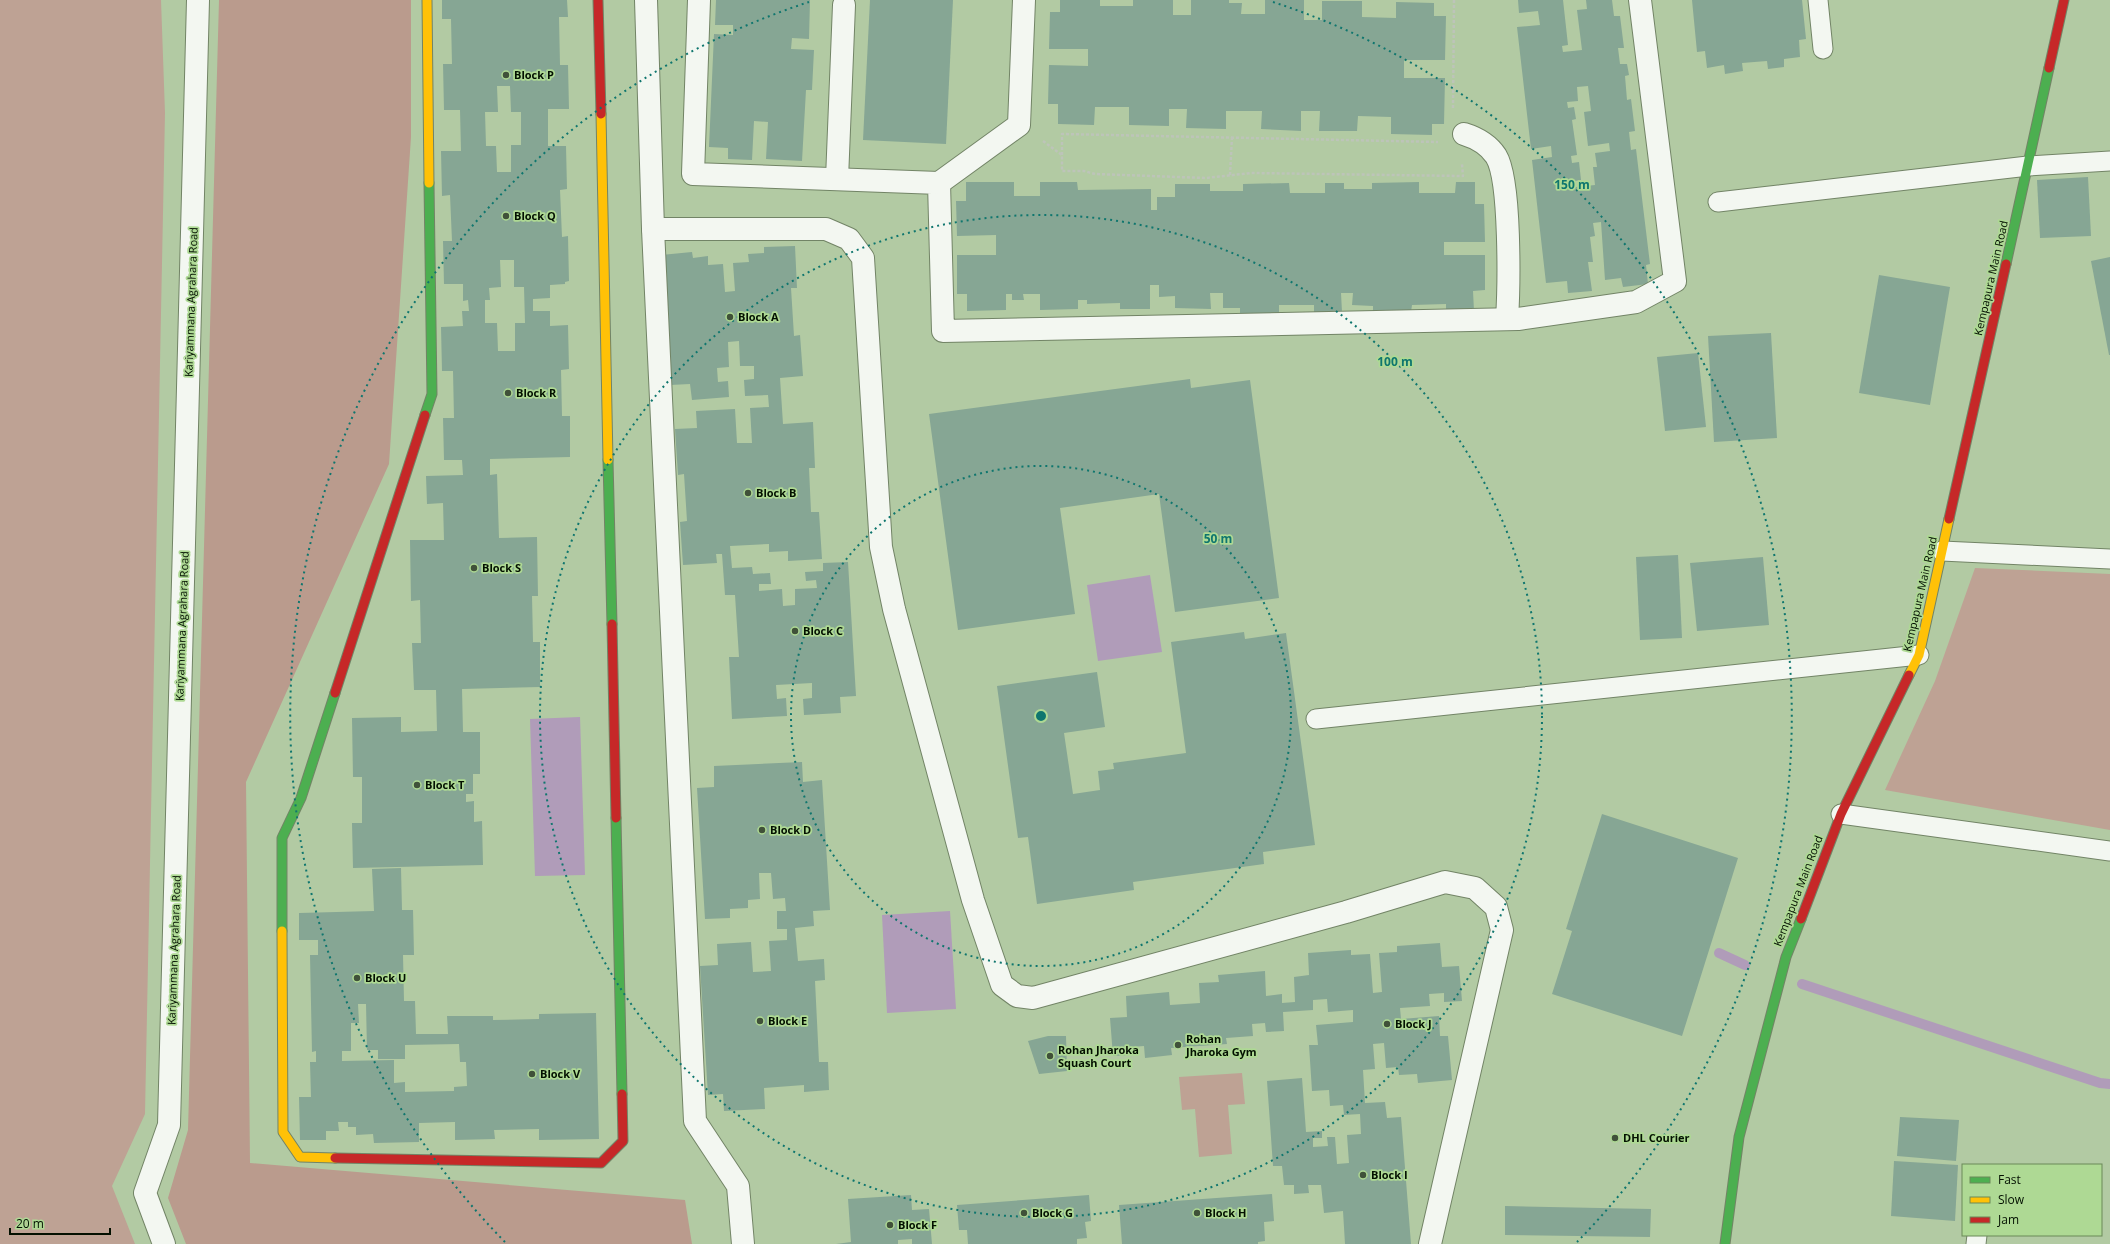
<svg xmlns="http://www.w3.org/2000/svg" width="2110" height="1244" font-family="'Open Sans',sans-serif">
	<style>
		.green { fill: #bea294 }
		.forest { fill: #ba9b8d }
		.water { fill: #b09cb9 }
		.lines { fill: none; stroke-linecap: round; stroke-linejoin: round }
		.stream { stroke: #b09cb9; stroke-width: 10 }
		.building { fill: #86a694; fill-rule: evenodd }
		.lane-casing { stroke: #728466; stroke-width: 21 }
		.street-casing { stroke: #728466; stroke-width: 24 }
		.fast-casing { stroke: #728466; stroke-width: 11 }
		.slow-casing { stroke: #728466; stroke-width: 11 }
		.jam-casing { stroke: #728466; stroke-width: 11 }
		.path { stroke: #bdc4b9; stroke-width: 2.5; stroke-dasharray: 3 2; stroke-linecap: butt }
		.lane { stroke: #f3f7f1; stroke-width: 19 }
		.street { stroke: #f3f7f1; stroke-width: 22 }
		.fast { stroke: #4caf50; stroke-width: 9 }
		.slow { stroke: #ffc107; stroke-width: 9 }
		.jam { stroke: #c62828; stroke-width: 9 }
		.ring { fill: none; stroke: #0f766e; stroke-width: 2; stroke-dasharray: 2 4 }
		.poi-dot { fill: #405139; stroke: #aed994; stroke-width: 1.5 }
		.labels { text-anchor: middle; stroke-width: 3.5; stroke-linejoin: round; paint-order: stroke }
		.poi-label { font-size: 11px; font-weight: bold; fill: #031000; stroke: #aed994; text-anchor: start }
		.street-label { font-size: 11px; fill: #031000; stroke: #aed994 }
		.centre { fill: #0f766e; stroke: #aed994; stroke-width: 2 }
		.ring-label { font-size: 12px; text-anchor: middle; font-weight: bold; fill: #0f766e; stroke: #aed994; stroke-width: 3.5; stroke-linejoin: round; paint-order: stroke }
	</style>
	<rect width="100%" height="100%" fill="#b2caa3"/>
	<g class="green">
		<polygon points="0,0 161,0 165,113 145,1114 112,1186 135,1244 0,1244"/>
		<polygon points="1975,568 2110,574 2110,830 1885,790 1935,681"/>
		<polygon points="1242,1073 1245,1104 1228,1105 1232,1154 1199,1157 1195,1109 1182,1110 1179,1077"/>
	</g>
	<polygon class="forest" points="219,0 411,0 411,137 389,464 246,782 250,1163 685,1200 692,1244 186,1244 168,1198 188,1130"/>
	<g class="water">
		<polygon points="1150,575 1162,652 1098,661 1087,585"/>
		<polygon points="580,717 585,875 535,876 530,719"/>
		<polygon points="950,911 956,1009 887,1013 882,915"/>
	</g>
	<g class="lines">
		<g class="stream">
			<polyline points="1719,953 1745,965"/>
			<polyline points="1802,984 2100,1083 2110,1084"/>
		</g>
	</g>
	<g class="building">
		<path d="M 442,0 L 567,0 L 568,17 L 559,17 L 560,65 L 568,65 L 569,109 L 548,109 L 548,146 L 566,146 L 567,189 L 560,190 L 562,237 L 568,236 L 569,281 L 565,282 L 565,284 L 550,285 L 550,298 L 533,299 L 533,311 L 550,311 L 550,326 L 568,325 L 569,369 L 561,370 L 562,416 L 570,416 L 570,457 L 490,459 L 490,475 L 497,474 L 499,538 L 537,537 L 538,596 L 532,596 L 533,642 L 540,642 L 540,687 L 462,689 L 463,732 L 480,732 L 480,774 L 473,774 L 473,794 L 466,794 L 466,802 L 474,801 L 474,822 L 482,821 L 483,865 L 353,868 L 352,823 L 362,823 L 362,777 L 353,777 L 352,718 L 401,717 L 401,732 L 437,731 L 436,690 L 414,690 L 412,643 L 421,643 L 420,600 L 411,601 L 410,540 L 444,540 L 443,503 L 427,504 L 426,476 L 463,475 L 462,460 L 444,460 L 443,418 L 454,418 L 453,371 L 442,371 L 441,327 L 463,326 L 462,311 L 469,311 L 468,300 L 463,301 L 463,284 L 444,284 L 443,241 L 452,241 L 450,195 L 442,196 L 441,151 L 461,151 L 460,110 L 444,110 L 443,64 L 452,64 L 451,19 L 442,19 ZM 497,86 L 510,86 L 511,112 L 521,112 L 521,145 L 511,145 L 511,172 L 497,172 L 496,146 L 486,146 L 485,112 L 498,112 ZM 500,260 L 514,260 L 514,287 L 524,287 L 525,323 L 515,323 L 515,351 L 498,351 L 497,323 L 485,323 L 485,300 L 490,300 L 489,288 L 501,287 Z"/>
		<polygon points="716,0 810,0 809,39 792,38 791,49 814,50 812,90 806,90 802,161 766,159 768,122 754,121 752,160 728,159 728,148 709,147 714,34 733,35 733,25 715,25"/>
		<polygon points="870,0 953,0 946,144 863,140"/>
		<polygon points="1060,0 1100,0 1100,6 1133,6 1133,0 1173,0 1173,15 1191,15 1191,0 1229,0 1229,3 1242,3 1241,14 1265,14 1265,0 1304,0 1304,20 1322,20 1322,1 1362,1 1362,17 1396,18 1396,2 1434,3 1434,16 1446,16 1445,60 1404,60 1404,78 1445,78 1444,124 1432,124 1432,135 1391,134 1391,117 1358,116 1357,131 1319,131 1320,111 1301,111 1301,131 1261,129 1262,111 1226,111 1226,129 1186,128 1187,109 1169,109 1169,126 1129,125 1129,107 1095,107 1094,125 1058,124 1058,104 1048,104 1049,65 1088,66 1088,49 1049,49 1050,12 1060,12"/>
		<path d="M 1518,0 L 1563,0 L 1568,45 L 1562,46 L 1563,52 L 1582,50 L 1577,10 L 1587,9 L 1586,0 L 1612,0 L 1614,16 L 1620,16 L 1624,48 L 1618,48 L 1620,64 L 1627,64 L 1629,75 L 1625,76 L 1627,100 L 1631,99 L 1635,131 L 1629,132 L 1631,150 L 1636,149 L 1650,264 L 1646,265 L 1648,284 L 1623,287 L 1621,278 L 1605,280 L 1601,222 L 1593,223 L 1595,236 L 1590,237 L 1593,262 L 1588,262 L 1592,291 L 1568,293 L 1567,281 L 1546,283 L 1532,160 L 1552,157 L 1551,146 L 1531,149 L 1517,27 L 1540,25 L 1538,11 L 1519,13 ZM 1588,86 L 1591,111 L 1584,112 L 1588,146 L 1609,143 L 1610,151 L 1595,153 L 1597,167 L 1593,167 L 1595,185 L 1576,187 L 1575,181 L 1581,180 L 1579,162 L 1572,163 L 1571,156 L 1577,155 L 1572,120 L 1576,119 L 1574,107 L 1568,108 L 1567,102 L 1578,101 L 1577,87 Z"/>
		<polygon points="1692,0 1802,0 1806,39 1799,40 1800,57 1784,59 1784,67 1768,69 1767,61 1742,63 1743,71 1725,74 1724,65 1707,68 1705,51 1697,52"/>
		<polygon points="2088,177 2091,236 2040,238 2037,180"/>
		<polygon points="966,182 1014,182 1014,196 1040,196 1040,182 1077,182 1078,190 1151,189 1151,210 1157,210 1157,197 1175,197 1175,184 1210,184 1210,191 1243,191 1243,184 1289,183 1290,193 1325,193 1325,183 1344,183 1344,189 1372,189 1372,183 1419,182 1419,193 1455,193 1456,182 1475,182 1475,204 1484,204 1485,242 1444,242 1444,255 1485,255 1485,290 1473,291 1474,311 1446,311 1446,304 1412,305 1411,312 1373,312 1373,306 1352,305 1353,293 1341,293 1342,312 1314,312 1314,305 1279,305 1279,313 1240,313 1240,308 1223,308 1223,293 1210,293 1211,309 1175,308 1175,296 1159,297 1159,285 1150,285 1150,309 1120,309 1120,303 1087,304 1087,300 1078,300 1078,309 1040,310 1040,294 1023,294 1024,300 1012,300 1012,294 1006,294 1006,310 967,311 967,294 957,294 957,255 996,255 996,235 957,236 956,201 966,201"/>
		<polygon points="795,246 797,288 791,288 794,336 800,335 803,376 780,378 783,424 813,422 815,468 809,468 811,512 819,512 822,559 788,561 788,551 769,552 769,544 730,546 732,568 752,567 753,574 770,573 771,584 759,584 759,591 782,589 783,606 795,605 795,589 817,588 816,580 806,581 805,572 823,571 823,563 848,562 856,696 840,697 841,713 804,715 803,699 812,698 812,683 776,685 777,699 786,698 787,716 732,719 729,657 739,657 735,595 725,595 722,554 716,554 717,563 683,565 680,522 687,521 684,474 678,475 675,429 697,428 696,411 735,409 737,443 752,443 750,408 769,407 768,395 745,396 744,380 754,379 754,366 740,366 739,341 728,342 729,367 717,368 718,382 728,381 729,397 692,400 690,384 670,385 667,298 664,299 661,255 692,252 693,258 708,256 708,265 723,264 725,292 735,291 733,263 749,262 748,254 764,253 764,247"/>
		<polygon points="2110,257 2110,355 2109,355 2091,261"/>
		<polygon points="1879,275 1950,287 1930,405 1859,393"/>
		<polygon points="1771,333 1777,438 1714,442 1708,336"/>
		<polygon points="1698,353 1706,427 1665,431 1657,357"/>
		<polygon points="1190,379 1191,388 1250,380 1279,598 1175,612 1159,494 1060,508 1075,614 958,630 929,414"/>
		<polygon points="1678,555 1682,638 1640,640 1636,557"/>
		<polygon points="1763,557 1769,625 1697,631 1690,563"/>
		<polygon points="1244,632 1245,639 1286,633 1315,845 1263,852 1264,864 1133,882 1134,890 1037,904 1028,837 1018,838 997,686 1097,672 1105,727 1064,733 1073,794 1100,790 1098,771 1114,769 1113,763 1186,753 1171,642"/>
		<polygon points="802,762 803,782 822,780 830,910 813,911 814,926 795,928 798,961 824,959 825,980 815,981 819,1062 828,1062 829,1090 804,1092 804,1085 764,1088 765,1109 724,1111 723,1094 708,1095 700,966 718,965 717,944 751,942 753,972 771,971 769,941 787,940 787,929 777,929 777,911 786,911 785,898 773,899 771,873 759,873 760,899 748,900 748,908 730,909 730,918 705,919 697,788 714,787 714,766"/>
		<polygon points="1602,814 1738,858 1682,1036 1552,994 1572,931 1566,929"/>
		<path d="M 401,868 L 402,910 L 413,910 L 414,955 L 403,955 L 404,1001 L 415,1001 L 416,1034 L 448,1034 L 447,1016 L 493,1016 L 493,1020 L 539,1019 L 539,1014 L 596,1013 L 599,1139 L 539,1140 L 539,1129 L 494,1130 L 495,1139 L 455,1140 L 455,1122 L 419,1123 L 419,1142 L 374,1143 L 373,1134 L 356,1135 L 356,1127 L 348,1127 L 348,1122 L 338,1122 L 339,1131 L 326,1131 L 326,1140 L 300,1140 L 299,1097 L 311,1097 L 310,1062 L 316,1062 L 316,1051 L 312,1052 L 310,955 L 318,955 L 318,940 L 299,940 L 299,913 L 374,911 L 372,869 ZM 358,1004 L 366,1004 L 367,1050 L 378,1050 L 378,1059 L 405,1059 L 405,1045 L 459,1044 L 460,1062 L 466,1062 L 467,1086 L 454,1087 L 454,1091 L 405,1092 L 405,1082 L 394,1083 L 394,1060 L 342,1061 L 342,1051 L 351,1051 L 351,1023 L 359,1023 Z"/>
		<polygon points="1440,943 1442,967 1459,966 1462,1001 1444,1002 1444,993 1429,994 1430,1006 1400,1008 1401,1019 1439,1016 1440,1036 1448,1036 1452,1080 1418,1083 1417,1074 1399,1075 1398,1067 1386,1068 1384,1043 1373,1044 1375,1069 1363,1070 1365,1103 1385,1102 1387,1118 1401,1117 1411,1244 1345,1244 1343,1211 1324,1213 1321,1185 1308,1185 1309,1193 1294,1194 1294,1185 1284,1185 1282,1166 1273,1166 1267,1081 1302,1078 1306,1132 1322,1131 1322,1138 1313,1138 1313,1147 1328,1146 1327,1137 1335,1137 1337,1164 1349,1163 1347,1135 1361,1134 1360,1114 1344,1115 1343,1105 1330,1106 1329,1090 1312,1091 1309,1045 1318,1045 1316,1025 1353,1022 1353,1010 1328,1012 1327,999 1313,1000 1313,1010 1283,1012 1284,1031 1266,1032 1265,1023 1252,1024 1253,1036 1226,1038 1227,1044 1171,1048 1172,1055 1145,1058 1144,1046 1130,1047 1130,1055 1113,1056 1110,1018 1127,1017 1126,996 1169,992 1170,1005 1200,1003 1199,983 1219,982 1218,975 1265,971 1266,996 1282,994 1282,1003 1295,1002 1294,977 1309,975 1308,953 1351,950 1351,955 1370,954 1373,993 1382,992 1379,953 1397,952 1397,946"/>
		<polygon points="1048,1036 1066,1036 1067,1071 1039,1074 1028,1041"/>
		<polygon points="1900,1117 1959,1120 1956,1161 1897,1156"/>
		<polygon points="1894,1161 1958,1165 1955,1221 1891,1216"/>
		<polygon points="1272,1194 1274,1221 1264,1222 1265,1241 1258,1242 1258,1244 1122,1244 1119,1205"/>
		<polygon points="911,1195 912,1210 929,1209 932,1244 912,1244 912,1239 898,1240 898,1244 836,1244 851,1242 848,1199"/>
		<polygon points="1089,1195 1091,1221 1085,1222 1087,1238 1077,1239 1077,1244 968,1244 967,1230 959,1230 957,1205"/>
		<polygon points="1505,1206 1651,1209 1650,1237 1505,1235"/>
	</g>
	<g class="lines">
		<g class="lane-casing">
			<g id="lane">
				<polyline points="1818,0 1823,49"/>
				<polyline points="1718,202 2028,166 2110,161"/>
				<polyline points="1942,551 2110,559"/>
				<polyline points="1316,719 1919,655"/>
				<polyline points="1841,814 2110,851"/>
				<polyline points="1976,1244 1977,1235"/>
			</g>
		</g>
		<g class="street-casing">
			<g id="street">
				<polyline points="646,0 653,229 695,1121 738,1186 743,1244"/>
				<polyline points="699,0 693,174 939,183 943,331 1518,319 1636,302 1675,281 1640,0"/>
				<path d="M 1464,134 C 1477,138 1488,144 1496,156 C 1511,180 1509,288 1507,319"/>
				<polyline points="837,179 844,5"/>
				<polyline points="939,183 1019,125 1024,0"/>
				<polyline points="653,229 826,229 849,239 863,258 881,547 894,609 973,900 1002,985 1017,996 1033,998 1346,912 1445,882 1475,888 1496,907 1502,930 1430,1244"/>
				<polyline points="164,1244 145,1193 169,1125 198,0"/>
			</g>
		</g>
		<g class="fast-casing">
			<g id="fast">
				<polyline points="2006,264 2049,68"/>
				<polyline points="425,415 432,394 429,183"/>
				<polyline points="608,460 612,624"/>
				<polyline points="616,818 622,1094"/>
				<polyline points="282,931 282,838 301,798 335,693"/>
				<polyline points="1725,1244 1739,1137 1786,957 1801,919"/>
			</g>
		</g>
		<g class="slow-casing">
			<g id="slow">
				<polyline points="427,0 429,183"/>
				<polyline points="601,114 608,460"/>
				<polyline points="1909,675 1919,655 1949,519"/>
				<polyline points="282,931 283,1132 300,1157 335,1158"/>
			</g>
		</g>
		<g class="jam-casing">
			<g id="jam">
				<polyline points="598,0 601,114"/>
				<polyline points="2049,68 2064,0"/>
				<polyline points="1949,519 2006,264"/>
				<polyline points="612,624 616,818"/>
				<polyline points="335,693 425,415"/>
				<polyline points="1801,919 1841,814 1909,675"/>
				<polyline points="335,1158 601,1163 623,1141 622,1094"/>
			</g>
		</g>
		<g class="path">
			<polyline points="1453,108 1454,0"/>
			<polyline points="1043,141 1062,155 1062,171 1084,171 1095,174 1206,178 1251,173 1463,176 1462,164"/>
			<polyline points="1062,155 1062,134 1438,142"/>
			<polyline points="1230,175 1232,137"/>
		</g>
		<use href="#lane" class="lane"/>
		<use href="#street" class="street"/>
		<use href="#fast" class="fast"/>
		<use href="#slow" class="slow"/>
		<use href="#jam" class="jam"/>
	</g>
	<g class="ring">
		<circle cx="1041" cy="716" r="250"/>
		<circle cx="1041" cy="716" r="501"/>
		<path d="M505 1242A751 751 0 0 1 809 2M1273 2A751 751 0 0 1 1577 1242"/>
	</g>
	<g class="poi-dot">
		<circle cx="506" cy="75" r="4"/>
		<circle cx="506" cy="216" r="4"/>
		<circle cx="730" cy="317" r="4"/>
		<circle cx="508" cy="393" r="4"/>
		<circle cx="748" cy="493" r="4"/>
		<circle cx="474" cy="568" r="4"/>
		<circle cx="795" cy="631" r="4"/>
		<circle cx="417" cy="785" r="4"/>
		<circle cx="762" cy="830" r="4"/>
		<circle cx="357" cy="978" r="4"/>
		<circle cx="760" cy="1021" r="4"/>
		<circle cx="1387" cy="1024" r="4"/>
		<circle cx="1178" cy="1045" r="4"/>
		<circle cx="1050" cy="1056" r="4"/>
		<circle cx="532" cy="1074" r="4"/>
		<circle cx="1615" cy="1138" r="4"/>
		<circle cx="1363" cy="1175" r="4"/>
		<circle cx="1024" cy="1213" r="4"/>
		<circle cx="1197" cy="1213" r="4"/>
		<circle cx="890" cy="1225" r="4"/>
	</g>
	<g class="labels">
		<g class="poi-label">
			<text x="514" y="79">Block P</text>
			<text x="514" y="220">Block Q</text>
			<text x="738" y="321">Block A</text>
			<text x="516" y="397">Block R</text>
			<text x="756" y="497">Block B</text>
			<text x="482" y="572">Block S</text>
			<text x="803" y="635">Block C</text>
			<text x="425" y="789">Block T</text>
			<text x="770" y="834">Block D</text>
			<text x="365" y="982">Block U</text>
			<text x="768" y="1025">Block E</text>
			<text x="1395" y="1028">Block J</text>
			<text x="1186" y="1043">Rohan<tspan x="1186" dy="13">Jharoka Gym</tspan></text>
			<text x="1058" y="1054">Rohan Jharoka<tspan x="1058" dy="13">Squash Court</tspan></text>
			<text x="540" y="1078">Block V</text>
			<text x="1623" y="1142">DHL Courier</text>
			<text x="1371" y="1179">Block I</text>
			<text x="1032" y="1217">Block G</text>
			<text x="1205" y="1217">Block H</text>
			<text x="898" y="1229">Block F</text>
		</g>
		<g class="street-label">
			<text transform="translate(1991 278) rotate(-77)" y="4">Kempapura Main Road</text>
			<text transform="translate(191 302) rotate(-88)" y="4">Kariyammana Agrahara Road</text>
			<text transform="translate(1920 594) rotate(-77)" y="4">Kempapura Main Road</text>
			<text transform="translate(182 626) rotate(-88)" y="4">Kariyammana Agrahara Road</text>
			<text transform="translate(1798 891) rotate(-69)" y="4">Kempapura Main Road</text>
			<text transform="translate(174 950) rotate(-88)" y="4">Kariyammana Agrahara Road</text>
		</g>
	</g>
	<circle cx="1041" cy="716" r="6" class="centre"/>
	<g class="ring-label">
		<text x="1572" y="189">150 m</text>
		<text x="1395" y="366">100 m</text>
		<text x="1218" y="543">50 m</text>
	</g>
	<rect x="1962" y="1164" width="140" height="72" fill="#aed994" stroke="#6a8959"/>
	<rect x="1970" y="1177" width="20" height="6" fill="#4caf50" stroke="#6a8959"/>
	<text x="1998" y="1184" font-size="12" fill="#031000">Fast</text>
	<rect x="1970" y="1197" width="20" height="6" fill="#ffc107" stroke="#6a8959"/>
	<text x="1998" y="1204" font-size="12" fill="#031000">Slow</text>
	<rect x="1970" y="1217" width="20" height="6" fill="#c62828" stroke="#6a8959"/>
	<text x="1998" y="1224" font-size="12" fill="#031000">Jam</text>
	<path d="M10 1228v6h100v-6" fill="none" stroke="#031000" stroke-width="2"/>
	<text x="16" y="1228" font-size="12" fill="#031000" stroke="#aed994" stroke-width="3" paint-order="stroke">20 m</text>
</svg>
